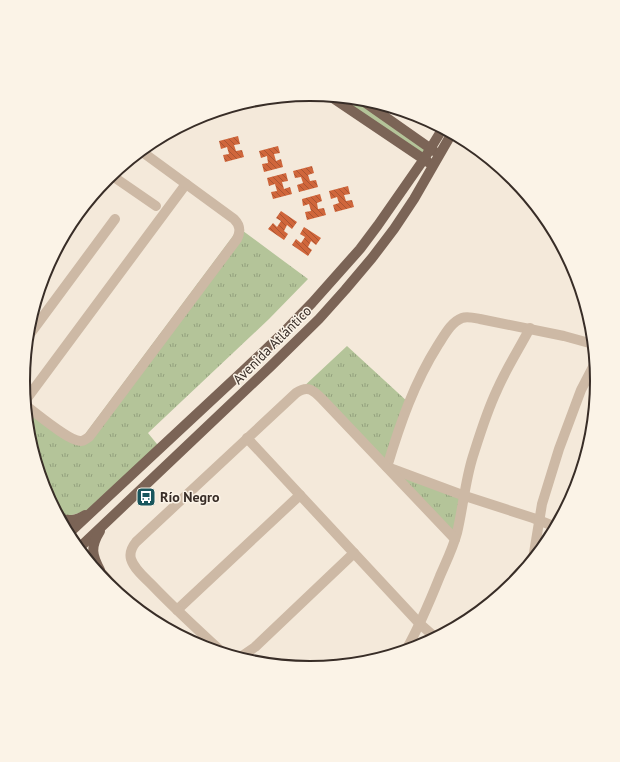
<svg xmlns="http://www.w3.org/2000/svg" width="620" height="762" font-family="'PT Sans',sans-serif">
	<style>
		.green { fill: #b4c499 }
		.park { fill: url(#park-tufts) }
		.building { fill: url(#building-back-hatch) }
		.lines { fill: none; stroke-linecap: round; stroke-linejoin: round }
		.minor { stroke: #cdb9a5; stroke-width: 10 }
		.major { stroke: #7b6456; stroke-width: 10 }
		.labels { text-anchor: middle; stroke-width: 3; stroke-linejoin: round; paint-order: stroke }
		.street-label { font-size: 14px; fill: #382d27; stroke: #fbf3e7 }
		.poi-label { font-size: 14px; font-weight: bold; fill: #382d27; stroke: #fbf3e7; text-anchor: start }
		.rim { fill: none; stroke: #382d27; stroke-width: 2 }
	</style>
	<defs>
		<pattern id="park-tufts" width="24" height="20" patternUnits="userSpaceOnUse"><rect width="24" height="20" fill="#b4c499"/><path d="M3 7l-1-3M5 7V3M7 7l1-3M15 17l-1-3M17 17v-4M19 17l1-3" fill="none" stroke="#93a07d"/></pattern>
		<pattern id="building-back-hatch" width="6" height="6" patternUnits="userSpaceOnUse"><rect width="6" height="6" fill="#d0663b"/><path d="M-1 5l2 2M0 0l6 6M5-1l2 2" fill="none" stroke="#aa5432"/></pattern>
	</defs>
	<rect width="100%" height="100%" fill="#f4e9da"/>
	<polygon class="green" points="330,96 360,99 430,148 424,159"/>
	<g class="park">
		<polygon points="239,228 308,279 269,319 148,433 161,449 95,509 60,518 45,491 28,437 25,405 80,441"/>
		<path d="M 347,346 L 409,403 L 396,438 L 387,467 L 465,496 L 455,539 L 322,398 C 315,393 310,387 301,389 Z"/>
	</g>
	<g class="building">
		<polygon points="238,136 240,144 234,145 236,151 242,150 244,157 225,162 223,155 229,154 227,147 221,149 219,141"/>
		<polygon points="278,146 280,153 274,154 276,161 281,159 283,167 264,172 262,164 268,163 267,156 261,158 259,151"/>
		<polygon points="312,166 314,173 308,175 310,181 316,180 318,187 299,192 297,185 303,183 301,177 295,178 293,171"/>
		<polygon points="286,173 288,181 282,182 284,189 290,187 292,194 273,199 271,192 277,191 275,184 269,186 267,178"/>
		<polygon points="348,186 350,194 344,195 346,201 352,200 354,207 335,212 333,205 339,203 337,197 331,199 329,191"/>
		<polygon points="320,194 322,201 317,203 318,209 324,208 326,215 307,220 305,212 311,211 309,204 303,206 302,199"/>
		<polygon points="281,211 297,222 292,229 287,225 284,231 288,234 284,240 268,229 273,223 277,227 281,221 276,218"/>
		<polygon points="304,227 321,238 316,245 311,241 308,247 312,250 308,256 292,245 296,239 301,243 305,237 300,234"/>
	</g>
	<g class="lines">
		<g class="minor">
			<polyline points="111,175 156,206"/>
			<polyline points="557,240 559,240"/>
			<polyline points="27,338 115,219"/>
			<polyline points="25,401 186,184"/>
			<path d="M 25,405 C 36,413 70,442 81,441 C 84,441 87,438 89,437 L 237,239 C 241,231 240,225 234,219 L 141,151"/>
			<polyline points="247,438 420,624 436,638"/>
			<path d="M 556,527 L 533,518 L 465,496 L 387,467 C 400,424 414,383 438,345 C 444,336 451,322 462,318 C 467,316 475,318 480,319 L 564,336 L 593,344"/>
			<polyline points="68,535 124,598"/>
			<polyline points="533,559 542,504 559,449 581,390 595,363"/>
			<polyline points="177,610 300,495"/>
			<path d="M 406,650 C 419,627 430,601 440,576 C 446,562 453,548 457,533 C 463,508 465,481 473,456 C 480,434 487,411 497,390 C 506,369 519,349 530,328"/>
			<path d="M 223,653 C 199,631 175,609 152,585 C 145,578 134,569 131,559 C 129,552 132,547 136,542 L 296,393 C 308,385 313,390 322,399 L 455,539"/>
			<polyline points="239,658 255,647 354,553"/>
		</g>
		<g class="major">
			<polyline points="330,96 428,162"/>
			<polyline points="360,99 434,151"/>
			<path d="M 60,518 C 69,522 76,520 85,515"/>
			<polyline points="68,534 243,371 282,334 312,303 360,249 378,225 424,159 443,128"/>
			<polyline points="78,549 271,366 319,319 345,290 372,258 394,229 414,199 452,133"/>
			<path d="M 100,570 C 92,555 90,547 100,531"/>
		</g>
	</g>
	<defs>
		<g id="bus-square" transform="scale(1)"><rect x="-9" y="-9" width="18" height="18" rx="4" fill="#19565d" stroke="#fbf3e7"/><path d="M-5-6H5V4H4V6H2V4H-2V6H-4V4H-5ZM-3.5-4V0h7V-4ZM-3.5 1.2v1.5H-2V1.2ZM2 1.2v1.5H3.5V1.2Z" fill="#fff"/></g>
	</defs>
	<g fill-rule="evenodd">
		<use href="#bus-square" x="146" y="497"/>
	</g>
	<g class="labels">
		<g class="street-label">
			<text transform="translate(272 345) rotate(-45)" y="5">Avenida Atlántico</text>
		</g>
		<g class="poi-label">
			<text x="160" y="502">Río Negro</text>
		</g>
	</g>
	<path d="M0 0H620V762H0ZM30 381a280 280 0 1 1 560 0a280 280 0 1 1-560 0Z" fill="#fbf3e7" fill-rule="evenodd"/>
	<path class="rim" d="M30 381a280 280 0 1 1 560 0a280 280 0 1 1-560 0Z"/>
</svg>
